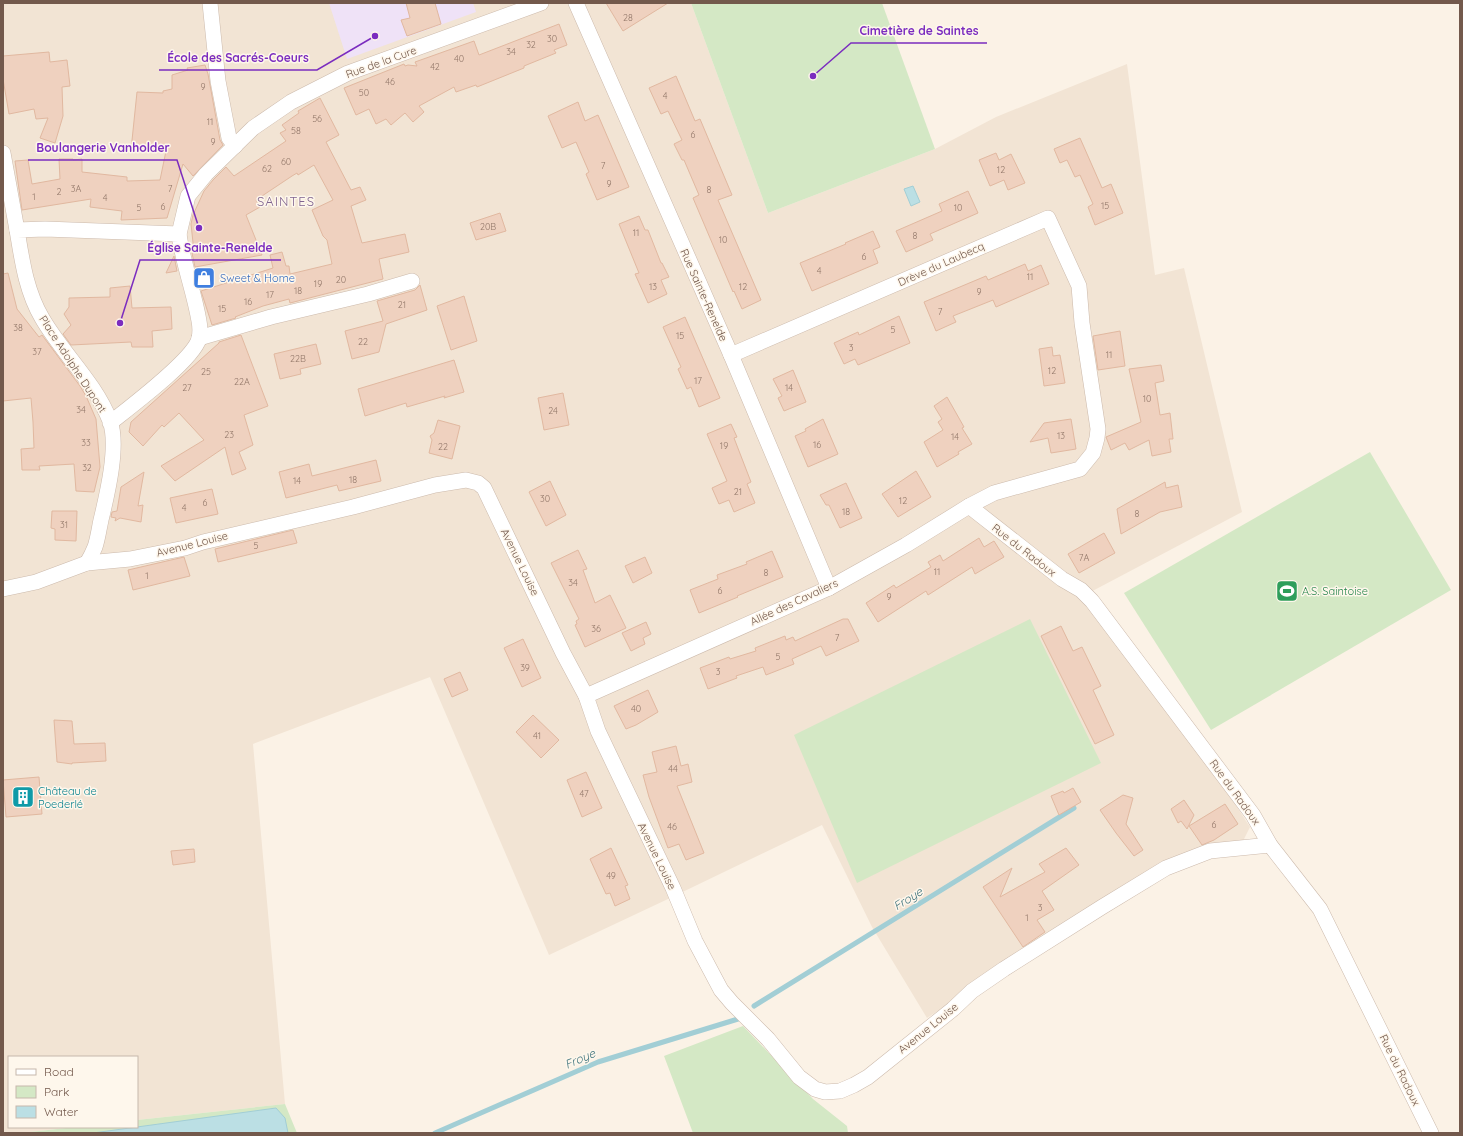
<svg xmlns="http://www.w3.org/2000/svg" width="1463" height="1136" font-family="Quicksand,sans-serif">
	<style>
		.residential { fill: #f2e4d4 }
		.education { fill: #efe2f7 }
		.green { fill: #d4e8c5 }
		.water { fill: #bbdfe4; stroke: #a2ced5 }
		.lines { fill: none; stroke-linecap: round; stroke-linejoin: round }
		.stream { stroke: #a2ced5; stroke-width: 5 }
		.building { fill: #efd1bf; stroke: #e1b8a0 }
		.street-casing { stroke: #ccbaac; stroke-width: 16 }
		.street { stroke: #fff; stroke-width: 15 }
		.labels { text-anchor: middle; stroke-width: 3; stroke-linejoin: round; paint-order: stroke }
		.number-label { font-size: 9px; fill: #927769 }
		.street-label { font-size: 11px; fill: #73594c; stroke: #fef7ec }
		.shop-label { font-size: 11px; fill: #366cbe; stroke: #fef7ec; text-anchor: start }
		.leisure-label { font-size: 11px; fill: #27864d; stroke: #fef7ec; text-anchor: start }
		.culture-label { font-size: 11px; fill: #0d838f; stroke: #fef7ec; text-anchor: start }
		.water-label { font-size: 12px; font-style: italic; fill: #43767f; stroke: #fef7ec }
		.quarter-label { font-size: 13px; letter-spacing: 1px; fill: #80648f; stroke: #fef7ec }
		.leader { fill: none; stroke: #7b2cbf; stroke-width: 1.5 }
		.callout-dot { fill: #7b2cbf; stroke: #fef7ec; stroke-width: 1.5 }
		.callout-label { font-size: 12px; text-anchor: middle; font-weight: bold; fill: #7b2cbf; stroke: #fef7ec; stroke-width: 3; stroke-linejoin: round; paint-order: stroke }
	</style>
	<rect width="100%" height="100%" fill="#fbf2e6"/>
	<polygon class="residential" points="3,3 691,3 768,213 935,149 996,117 1127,64 1155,275 1184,268 1242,512 1083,596 1193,740 1250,827 1243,841 1161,864 927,1018 872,927 822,825 668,899 549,955 430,677 253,744 285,1104 137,1120 137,1057 9,1057 9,1127 75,1127 21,1133 3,1133"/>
	<polygon class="education" points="329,3 473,3 476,12 347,59"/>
	<g class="green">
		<polygon points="691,3 882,3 935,149 768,213"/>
		<polygon points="1370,452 1451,590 1211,730 1124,593"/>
		<polygon points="1030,619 1101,763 857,883 794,735"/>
		<polygon points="743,1026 813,1099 847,1126 848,1133 693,1133 664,1056"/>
		<polygon points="285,1104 297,1133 21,1133 75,1127 137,1127 137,1120"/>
	</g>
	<g class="water">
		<polygon points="913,186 920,202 911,206 904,189"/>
		<polygon points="276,1108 285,1118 288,1133 93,1133"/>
	</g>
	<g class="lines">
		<g class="stream">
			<polyline points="754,1006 1074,808"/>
			<polyline points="435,1133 598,1062 738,1019"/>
		</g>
	</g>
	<g class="building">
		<polygon points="406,3 435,3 441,24 407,36 401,20 410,18"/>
		<polygon points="606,3 668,3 623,31"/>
		<polygon points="559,24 567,45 554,50 556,53 524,66 524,68 477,87 476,85 456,92 454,87 419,106 424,112 413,122 405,113 391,125 386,119 376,124 369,109 356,115 344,88 404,64 405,66 408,65 417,66 415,62 474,41 479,55"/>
		<polygon points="49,52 50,62 67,60 70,86 62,87 63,116 55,143 40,138 48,118 36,119 34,109 9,114 3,79 3,56"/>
		<polygon points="205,65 208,74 220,140 223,145 193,176 183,164 167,218 121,220 122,211 90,207 91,199 22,210 15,161 28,160 32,184 60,179 59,159 73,159 73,160 82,159 82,172 127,177 127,181 160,180 166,151 131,150 137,92 163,93 163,91 172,89 172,75 188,70 187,68"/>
		<polygon points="676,76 695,121 700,119 732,195 718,200 761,300 742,309 734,291 733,292 693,198 699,195 684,160 682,160 674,144 682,140 668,111 661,114 649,88"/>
		<polygon points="320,98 339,135 326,142 351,190 360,187 366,200 351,206 362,243 405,234 409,252 379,259 383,279 290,303 289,299 263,306 235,317 236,318 212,325 201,291 273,268 270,255 282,252 286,266 289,266 290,274 332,264 327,240 323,236 312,210 333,200 314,165 298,175 297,173 292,176 256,200 260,207 246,215 262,255 195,267 192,253 194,252 191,224 193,215 204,191 213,180 226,167 234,176 286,141 280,133 286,130 282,125 299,113 298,111"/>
		<polygon points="578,102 585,121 598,115 629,187 597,200 586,174 589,172 576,142 562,148 548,116"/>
		<polygon points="1080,138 1102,188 1111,184 1123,213 1095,225 1088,207 1093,204 1080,175 1075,177 1067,160 1060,163 1054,149"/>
		<polygon points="996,153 999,160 1011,154 1025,183 1008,190 1004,180 990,186 979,160"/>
		<polygon points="968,191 978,213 930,234 933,240 906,252 896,231 942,211 939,204"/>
		<polygon points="500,213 506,231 476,240 470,223"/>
		<polygon points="639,216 645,230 648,230 661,263 662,263 669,277 661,280 667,294 648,303 635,274 639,273 619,224"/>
		<polygon points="873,231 880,247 873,250 878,263 812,291 800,263 846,244 845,243"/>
		<polygon points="174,256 177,271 166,273"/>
		<polygon points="1025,264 1028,271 1041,265 1049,284 996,307 993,300 953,316 956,322 936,331 924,302 986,276 988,280"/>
		<polygon points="8,273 17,309 39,337 42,335 80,386 86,396 96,419 100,467 94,492 76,491 74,464 39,466 40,470 22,470 21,449 34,448 33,422 31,398 3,401 3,274"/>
		<polygon points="420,285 427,310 386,324 379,352 352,359 345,331 383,321 377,301 415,290"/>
		<polygon points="130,286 132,308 171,307 172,329 152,331 153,347 132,347 131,342 71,345 63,334 71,325 64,314 69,307 69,298 110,297 110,288"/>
		<polygon points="464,296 477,341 451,350 437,306"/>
		<polygon points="899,316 910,343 858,365 855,359 844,364 834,343 858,332 859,335"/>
		<polygon points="685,317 720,398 699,407 691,387 687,389 678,369 681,367 663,327"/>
		<polygon points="1120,331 1125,366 1098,370 1093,336"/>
		<polygon points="241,335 268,406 244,415 253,445 239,452 246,469 232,475 225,447 175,481 161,466 204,440 179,413 164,427 162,425 143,446 129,432 131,422 219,343 219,342"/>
		<polygon points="316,344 321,364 300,369 301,374 280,379 274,354"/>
		<polygon points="1052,347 1053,356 1060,355 1065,383 1044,386 1039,349"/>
		<polygon points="454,360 464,392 444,398 445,396 407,407 406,403 365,416 358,389"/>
		<polygon points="1161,365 1164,381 1155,383 1160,415 1170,413 1173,439 1169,439 1171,452 1152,456 1149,440 1129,450 1125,443 1111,450 1106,437 1141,422 1129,369"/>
		<polygon points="793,370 806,402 784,411 778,398 782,396 773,379"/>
		<polygon points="563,393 569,425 544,430 538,398"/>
		<polygon points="947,397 964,427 962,428 972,444 958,452 959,454 937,467 924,442 943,430 938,422 942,419 934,406"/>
		<polygon points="823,419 838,454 808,467 795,436 806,431 805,429"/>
		<polygon points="1071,419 1076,449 1051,453 1048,438 1030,442 1044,423"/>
		<polygon points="438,420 460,426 452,459 429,453 432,440 430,436 434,433"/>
		<polygon points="731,424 737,437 734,438 751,482 747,484 755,503 734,512 729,500 719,504 712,488 727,481 707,434"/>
		<polygon points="376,460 381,481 339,491 337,485 286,498 279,472 309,464 312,476"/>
		<polygon points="916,471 931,497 898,517 882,494"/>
		<polygon points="144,472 138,506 143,505 141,522 120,518 115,521 116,518 111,517 112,512 117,511 121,487"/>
		<polygon points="550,481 566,515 546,526 529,492"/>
		<polygon points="1165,482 1166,488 1178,485 1182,507 1160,512 1121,534 1117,509"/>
		<polygon points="846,483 862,518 840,528 829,505 826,505 820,495"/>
		<polygon points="212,489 218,514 176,523 170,498"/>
		<polygon points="52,511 77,511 76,541 55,540 55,529 51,528"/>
		<polygon points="293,530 297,543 218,562 215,549"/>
		<polygon points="1104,533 1115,553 1079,573 1068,554"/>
		<polygon points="979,538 984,547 994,541 1004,557 975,574 972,567 928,595 926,591 878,622 866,603 894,585 896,588 931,567 928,562 940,555 943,561"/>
		<polygon points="578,550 587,569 583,570 595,603 610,595 626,628 585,647 575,625 577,624 576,621 579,619 551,563"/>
		<polygon points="772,551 783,577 737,596 738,597 699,613 690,590 718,579 717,575 747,564 746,562"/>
		<polygon points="184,557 190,576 133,590 128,570"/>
		<polygon points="645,557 652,573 633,583 625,566"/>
		<polygon points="843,619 848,619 859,641 826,656 821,646 792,659 794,664 766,675 763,667 736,676 737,678 708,689 700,668 729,657 730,659 756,651 755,648 785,636 786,640 793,637 795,641"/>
		<polygon points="646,622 651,634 643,638 645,644 631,651 622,633"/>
		<polygon points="1061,626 1073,651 1082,647 1101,686 1093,690 1114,735 1095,744 1041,636"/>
		<polygon points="523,639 541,678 522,687 504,648"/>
		<polygon points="460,672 468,690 452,697 444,679"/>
		<polygon points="648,690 658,712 636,725 626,729 614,706"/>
		<polygon points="533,715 559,740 541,758 516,732"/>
		<polygon points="54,720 72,721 74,744 105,743 106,761 72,763 72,764 57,762"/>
		<polygon points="676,746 681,766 688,764 692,782 677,786 704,853 686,860 679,844 668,848 649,797 643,775 657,772 652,752"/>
		<polygon points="586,772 602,808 582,817 567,780"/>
		<polygon points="39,777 42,814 6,817 3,780"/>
		<polygon points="1073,788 1081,802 1059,815 1051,796 1063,791 1064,793"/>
		<polygon points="1123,795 1133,798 1126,824 1143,850 1134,856 1116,833 1100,810"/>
		<polygon points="1184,800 1194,815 1187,829 1181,821 1178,823 1171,809"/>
		<polygon points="1225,804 1238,824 1214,840 1202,845 1189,826"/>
		<polygon points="611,848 628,885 625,886 630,899 615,906 610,893 606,894 590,859"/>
		<polygon points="1066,848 1079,865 1042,891 1054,910 1037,920 1045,932 1023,947 983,887 1012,868 1000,897 1045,872 1039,864"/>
		<polygon points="194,849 195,862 173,865 171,851"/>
	</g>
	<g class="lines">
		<g class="street-casing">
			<g id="street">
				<polyline points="210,3 218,81 229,138 235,146"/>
				<polyline points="576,3 731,355 829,588"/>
				<polyline points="3,153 17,230"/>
				<polyline points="179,234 188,196 206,174 253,128 291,102 348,73 541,3"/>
				<polyline points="199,338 271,317 368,294 412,281"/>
				<polyline points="969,506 1062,579 1081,590 1092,601 1253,815 1270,845 1320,909 1431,1133"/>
				<path d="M 87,563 C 90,558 93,552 95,547 C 98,538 99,529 101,520 C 107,495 119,446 110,421 C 95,382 62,353 42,318 C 26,291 22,260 17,230 L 45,229 L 179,234 C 183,264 194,291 199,321 C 200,326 200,334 199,339 C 192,361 130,407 110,423"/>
				<polyline points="3,589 36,582 87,563 130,559 185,548 203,542 353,507 435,485 466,480 478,483 484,488 563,653 586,696 598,731 673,888 695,941 721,990 732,1003 768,1039 799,1077 815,1089 825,1092 840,1091 854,1085 868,1077 953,1009 972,991 1004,969 1102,907 1166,868 1210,851 1270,845"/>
				<polyline points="586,696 829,588 906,545 969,506 994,493 1080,469 1093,453 1097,438 1098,429 1082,323 1079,286 1048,218 731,355"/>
			</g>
		</g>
		<use href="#street" class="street"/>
	</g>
	<defs>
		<g id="shop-square" transform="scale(1.15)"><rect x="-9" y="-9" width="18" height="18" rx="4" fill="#3f7fe0" stroke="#fef7ec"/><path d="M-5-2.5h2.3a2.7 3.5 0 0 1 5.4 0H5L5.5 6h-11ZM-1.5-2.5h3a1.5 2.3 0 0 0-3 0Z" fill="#fff"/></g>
		<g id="stadium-square" transform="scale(1.15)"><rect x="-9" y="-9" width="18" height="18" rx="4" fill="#2e9e5b" stroke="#fef7ec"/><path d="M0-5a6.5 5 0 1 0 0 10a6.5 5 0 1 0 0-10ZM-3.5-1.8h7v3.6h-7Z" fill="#fff"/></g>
		<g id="building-square" transform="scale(1.15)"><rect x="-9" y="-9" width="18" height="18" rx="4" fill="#0f9aa8" stroke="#fef7ec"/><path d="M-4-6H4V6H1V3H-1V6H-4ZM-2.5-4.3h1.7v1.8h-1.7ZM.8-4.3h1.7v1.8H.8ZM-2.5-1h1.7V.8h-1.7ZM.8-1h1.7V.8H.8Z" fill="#fff"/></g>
	</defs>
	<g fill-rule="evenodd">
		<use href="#shop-square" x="204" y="278"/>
		<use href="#stadium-square" x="1287" y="591"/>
		<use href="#building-square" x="23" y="797"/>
	</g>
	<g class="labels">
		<g class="number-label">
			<text x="628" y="21">28</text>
			<text x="552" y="42">30</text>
			<text x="531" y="48">32</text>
			<text x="511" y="55">34</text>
			<text x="459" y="62">40</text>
			<text x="435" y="70">42</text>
			<text x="390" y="85">46</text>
			<text x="203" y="90">9</text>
			<text x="364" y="96">50</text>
			<text x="665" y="99">4</text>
			<text x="317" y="122">56</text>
			<text x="210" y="125">11</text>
			<text x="296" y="134">58</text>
			<text x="693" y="138">6</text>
			<text x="213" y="145">9</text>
			<text x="286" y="165">60</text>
			<text x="603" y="169">7</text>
			<text x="267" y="172">62</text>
			<text x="1001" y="173">12</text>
			<text x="609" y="187">9</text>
			<text x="76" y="192">3A</text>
			<text x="170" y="192">7</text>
			<text x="709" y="193">8</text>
			<text x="59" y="195">2</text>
			<text x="34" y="200">1</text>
			<text x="105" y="201">4</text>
			<text x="1105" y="209">15</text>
			<text x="163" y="210">6</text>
			<text x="139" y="211">5</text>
			<text x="958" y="211">10</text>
			<text x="488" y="230">20B</text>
			<text x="636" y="236">11</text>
			<text x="915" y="239">8</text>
			<text x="723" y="243">10</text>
			<text x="864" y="260">6</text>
			<text x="819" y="274">4</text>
			<text x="1030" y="280">11</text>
			<text x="341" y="283">20</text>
			<text x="318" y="287">19</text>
			<text x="653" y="290">13</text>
			<text x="743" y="290">12</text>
			<text x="298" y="294">18</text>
			<text x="979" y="295">9</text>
			<text x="270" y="298">17</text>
			<text x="248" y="305">16</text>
			<text x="402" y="308">21</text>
			<text x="222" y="312">15</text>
			<text x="940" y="315">7</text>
			<text x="18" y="331">38</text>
			<text x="893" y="333">5</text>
			<text x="680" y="339">15</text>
			<text x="363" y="345">22</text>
			<text x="851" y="351">3</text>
			<text x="37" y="355">37</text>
			<text x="1109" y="358">11</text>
			<text x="298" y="362">22B</text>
			<text x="1052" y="374">12</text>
			<text x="206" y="375">25</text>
			<text x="698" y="384">17</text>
			<text x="242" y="385">22A</text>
			<text x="187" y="391">27</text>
			<text x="789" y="391">14</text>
			<text x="1147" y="402">10</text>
			<text x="81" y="413">34</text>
			<text x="553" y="414">24</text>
			<text x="229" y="438">23</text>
			<text x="1061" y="439">13</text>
			<text x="955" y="440">14</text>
			<text x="86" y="446">33</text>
			<text x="817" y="448">16</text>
			<text x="724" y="449">19</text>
			<text x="443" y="450">22</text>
			<text x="87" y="471">32</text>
			<text x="353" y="483">18</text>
			<text x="297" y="484">14</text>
			<text x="738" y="495">21</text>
			<text x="545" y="502">30</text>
			<text x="903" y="504">12</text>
			<text x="205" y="506">6</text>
			<text x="184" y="511">4</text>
			<text x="846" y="515">18</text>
			<text x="1137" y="517">8</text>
			<text x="64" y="528">31</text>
			<text x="256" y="549">5</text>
			<text x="1084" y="561">7A</text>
			<text x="937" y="575">11</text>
			<text x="766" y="576">8</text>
			<text x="147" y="579">1</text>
			<text x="573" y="586">34</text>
			<text x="720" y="594">6</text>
			<text x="889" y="600">9</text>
			<text x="596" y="632">36</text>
			<text x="837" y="641">7</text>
			<text x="778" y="660">5</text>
			<text x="525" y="671">39</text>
			<text x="718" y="675">3</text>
			<text x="636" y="712">40</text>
			<text x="537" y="739">41</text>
			<text x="673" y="772">44</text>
			<text x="584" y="797">47</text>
			<text x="1214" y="828">6</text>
			<text x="672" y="830">46</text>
			<text x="611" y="879">49</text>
			<text x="1040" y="911">3</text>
			<text x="1027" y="921">1</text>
		</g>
		<g class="street-label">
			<text transform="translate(381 62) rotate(-20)" y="4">Rue de la Cure</text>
			<text transform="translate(941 264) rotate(-24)" y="4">Drève du Laubecq</text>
			<text transform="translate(704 295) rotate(66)" y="4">Rue Sainte-Renelde</text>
			<text transform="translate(73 364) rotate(57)" y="4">Place Adolphe Dupont</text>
			<text transform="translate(192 544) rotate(-14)" y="4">Avenue Louise</text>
			<text transform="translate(1024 550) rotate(38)" y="4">Rue du Radoux</text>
			<text transform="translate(520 562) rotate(64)" y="4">Avenue Louise</text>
			<text transform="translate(794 602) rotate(-25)" y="4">Allée des Cavaliers</text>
			<text transform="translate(1235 792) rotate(54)" y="4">Rue du Radoux</text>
			<text transform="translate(657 856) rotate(64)" y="4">Avenue Louise</text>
			<text transform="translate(928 1028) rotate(-39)" y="4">Avenue Louise</text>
			<text transform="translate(1400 1070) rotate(64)" y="4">Rue du Radoux</text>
		</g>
		<g class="shop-label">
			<text x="220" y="282">Sweet &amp; Home</text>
		</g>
		<g class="leisure-label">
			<text x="1302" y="595">A.S. Saintoise</text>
		</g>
		<g class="culture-label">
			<text x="38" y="795">Château de<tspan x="38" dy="13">Poederlé</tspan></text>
		</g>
		<g class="water-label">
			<text transform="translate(908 899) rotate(-32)" y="4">Froye</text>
			<text transform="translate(580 1059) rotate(-23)" y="4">Froye</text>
		</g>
		<g class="quarter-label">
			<text x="286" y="206">SAINTES</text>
		</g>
	</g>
	<path class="leader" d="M813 76L851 43H987M375 36L317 70H159M199 228L177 160H28M120 323L140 260H281"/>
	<g class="callout-dot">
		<circle cx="813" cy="76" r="4"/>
		<circle cx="375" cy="36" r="4"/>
		<circle cx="199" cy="228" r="4"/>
		<circle cx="120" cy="323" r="4"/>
	</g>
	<g class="callout-label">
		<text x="919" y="35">Cimetière de Saintes</text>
		<text x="238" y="62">École des Sacrés-Coeurs</text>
		<text x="103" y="152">Boulangerie Vanholder</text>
		<text x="210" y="252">Église Sainte-Renelde</text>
	</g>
	<rect width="1463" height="1136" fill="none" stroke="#73594c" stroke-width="8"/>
	<rect x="8" y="1056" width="130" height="72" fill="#fef7ec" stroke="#c6b8ac"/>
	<rect x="16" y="1069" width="20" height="6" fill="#ffffff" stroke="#c6b8ac"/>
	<text x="44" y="1076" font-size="12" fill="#73594c">Road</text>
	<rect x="16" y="1086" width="20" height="12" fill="#d4e8c5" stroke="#c6b8ac"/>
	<text x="44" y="1096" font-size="12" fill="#73594c">Park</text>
	<rect x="16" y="1106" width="20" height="12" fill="#bbdfe4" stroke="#c6b8ac"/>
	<text x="44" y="1116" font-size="12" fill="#73594c">Water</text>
</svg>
